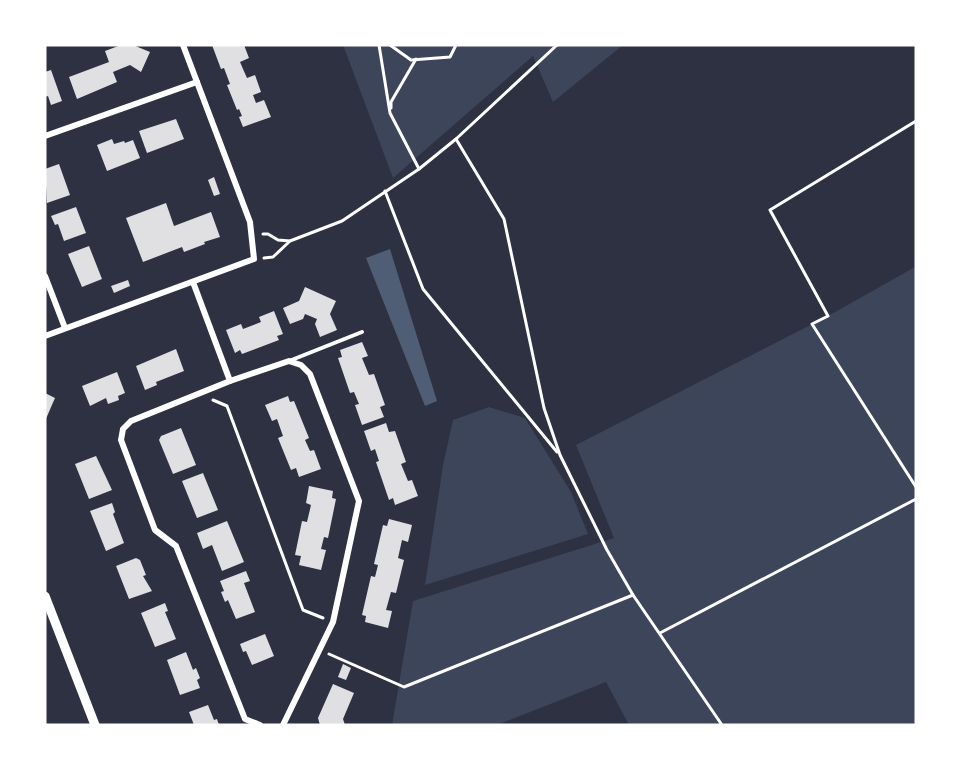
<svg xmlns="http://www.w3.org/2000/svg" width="961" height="770" font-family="'Golos Text',sans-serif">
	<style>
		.green { fill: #3c4559 }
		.water { fill: #4f5d75 }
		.building { fill: #e0e0e3 }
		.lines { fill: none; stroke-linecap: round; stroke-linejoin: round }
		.path { stroke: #fff; stroke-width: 3 }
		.service { stroke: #fff; stroke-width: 4 }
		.minor { stroke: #fff; stroke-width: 6 }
		.tertiary { stroke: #fff; stroke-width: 9 }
	</style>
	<rect width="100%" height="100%" fill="#2d3142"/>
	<g class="green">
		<polygon points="343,45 623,45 553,102 533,56 393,178"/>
		<polygon points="915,267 916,725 629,725 606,682 497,725 392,725 413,601 614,538 576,445 828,316"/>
		<polygon points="489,407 525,418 571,492 588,534 425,585 443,465 453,420"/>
	</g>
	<polygon class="water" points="390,249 437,401 425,406 366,258"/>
	<g class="building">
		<polygon points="121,45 133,45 150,52 141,72 130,65 113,72 117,82 77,99 69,77 109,62 105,51"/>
		<polygon points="212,45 244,45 249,58 240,62 243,69 247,78 255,75 261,92 253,95 256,103 264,100 271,117 243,127 239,117 242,116 239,109 237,110 227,85 230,84 224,68 221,69"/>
		<polygon points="51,70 62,101 51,105 48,96 45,97 45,72"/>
		<polygon points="176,119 184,139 147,153 139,131"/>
		<polygon points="112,139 114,144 124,141 125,143 133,140 140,158 107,171 97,145"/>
		<polygon points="59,164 70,195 47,203 45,169"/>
		<polygon points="214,177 220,194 214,196 208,180"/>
		<polygon points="166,203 174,226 211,212 220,237 204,242 205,244 184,252 182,247 143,262 126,218"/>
		<polygon points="76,207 86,233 64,241 58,224 55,225 51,216"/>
		<polygon points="89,246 102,279 82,287 68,254"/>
		<polygon points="128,280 130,286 114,293 111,286"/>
		<polygon points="305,287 336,301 330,314 337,330 320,337 315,324 317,319 305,314 303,319 290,324 283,308 299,301"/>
		<polygon points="274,311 283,334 277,336 279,340 242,354 240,350 235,353 226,330 241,324 243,329 261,322 259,317"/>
		<polygon points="362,342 368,356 362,358 369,375 374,374 385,405 380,407 384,417 362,425 355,405 359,404 354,392 350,393 338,358 342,357 340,350"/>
		<polygon points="176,349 184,371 156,382 157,385 145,390 136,366"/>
		<polygon points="117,372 125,393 118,396 119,400 108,404 106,398 90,406 82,386"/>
		<polygon points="45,393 55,398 45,421"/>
		<polygon points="288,396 290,402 294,401 309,438 305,440 310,451 314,450 321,469 299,477 296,468 291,470 278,438 283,436 277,419 272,421 265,405"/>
		<polygon points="386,423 389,432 395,431 406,462 401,464 408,481 412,480 418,496 395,505 393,498 389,500 376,462 379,461 375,449 371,451 364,431"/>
		<polygon points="181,428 196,465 173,474 159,440 161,436"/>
		<polygon points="96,456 112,490 89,499 75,464"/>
		<polygon points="203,473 218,510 197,518 182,481"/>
		<polygon points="309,486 333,491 332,498 336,499 328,538 324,537 321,549 326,550 321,570 299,565 301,556 295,555 302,521 307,522 311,505 306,503"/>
		<polygon points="112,503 115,512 113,514 124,543 106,551 90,511"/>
		<polygon points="389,519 412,525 408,542 402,540 398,558 404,560 396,593 391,592 386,610 392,611 388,628 365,622 366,616 362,615 371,576 375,577 378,565 374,564 383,525 387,526"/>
		<polygon points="227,521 244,562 222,571 212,545 203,549 197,533"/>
		<polygon points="136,558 140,560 146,575 143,576 152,591 129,599 116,566"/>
		<polygon points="246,571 250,581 244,583 255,612 236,619 228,600 225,602 221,592 224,591 220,581"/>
		<polygon points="165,603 168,611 165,612 176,639 155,647 141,613"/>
		<polygon points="265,634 274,656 252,665 246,651 243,652 240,644"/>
		<polygon points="186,652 193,670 196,668 200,678 197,680 200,688 180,695 167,660"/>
		<polygon points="343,664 351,668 346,680 338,677"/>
		<polygon points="333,684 354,693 343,719 345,725 320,725 318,718"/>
		<polygon points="208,705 214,720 217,719 219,725 194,725 189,712"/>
	</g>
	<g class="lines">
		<g class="path">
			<polyline points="379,45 390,113 419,169"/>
			<polyline points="390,45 411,60 450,57 456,45"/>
			<polyline points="391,108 391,102 416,59"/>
			<polyline points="916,121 770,210 828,316 812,324 916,487"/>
			<polyline points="456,139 504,219 544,408 560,455 607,550 633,595 722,725"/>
			<polyline points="385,191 423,289 557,452"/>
			<polyline points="263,234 268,234 278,240 290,241"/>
			<polyline points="264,258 273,257 290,241 342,221 419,169 456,139 557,45"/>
			<polyline points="213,400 227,406 303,610 323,618"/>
			<polyline points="660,633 916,499"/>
			<polyline points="329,654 404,687 633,595"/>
		</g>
		<polyline class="service" points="289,361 362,332"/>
		<g class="minor">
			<polyline points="45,136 197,82"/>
			<polyline points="45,276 65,328"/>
			<polyline points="193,282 230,381"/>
			<polyline points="45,336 254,259 250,222 183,45"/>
			<polyline points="260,725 245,719 176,546 155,530 121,440 123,429 131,421 230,381 289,361 301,365 310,374 359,501 333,622 283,725"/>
		</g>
		<polyline class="tertiary" points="45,596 95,725"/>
	</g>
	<rect width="961" height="770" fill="none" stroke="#ffffff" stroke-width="93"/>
</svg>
